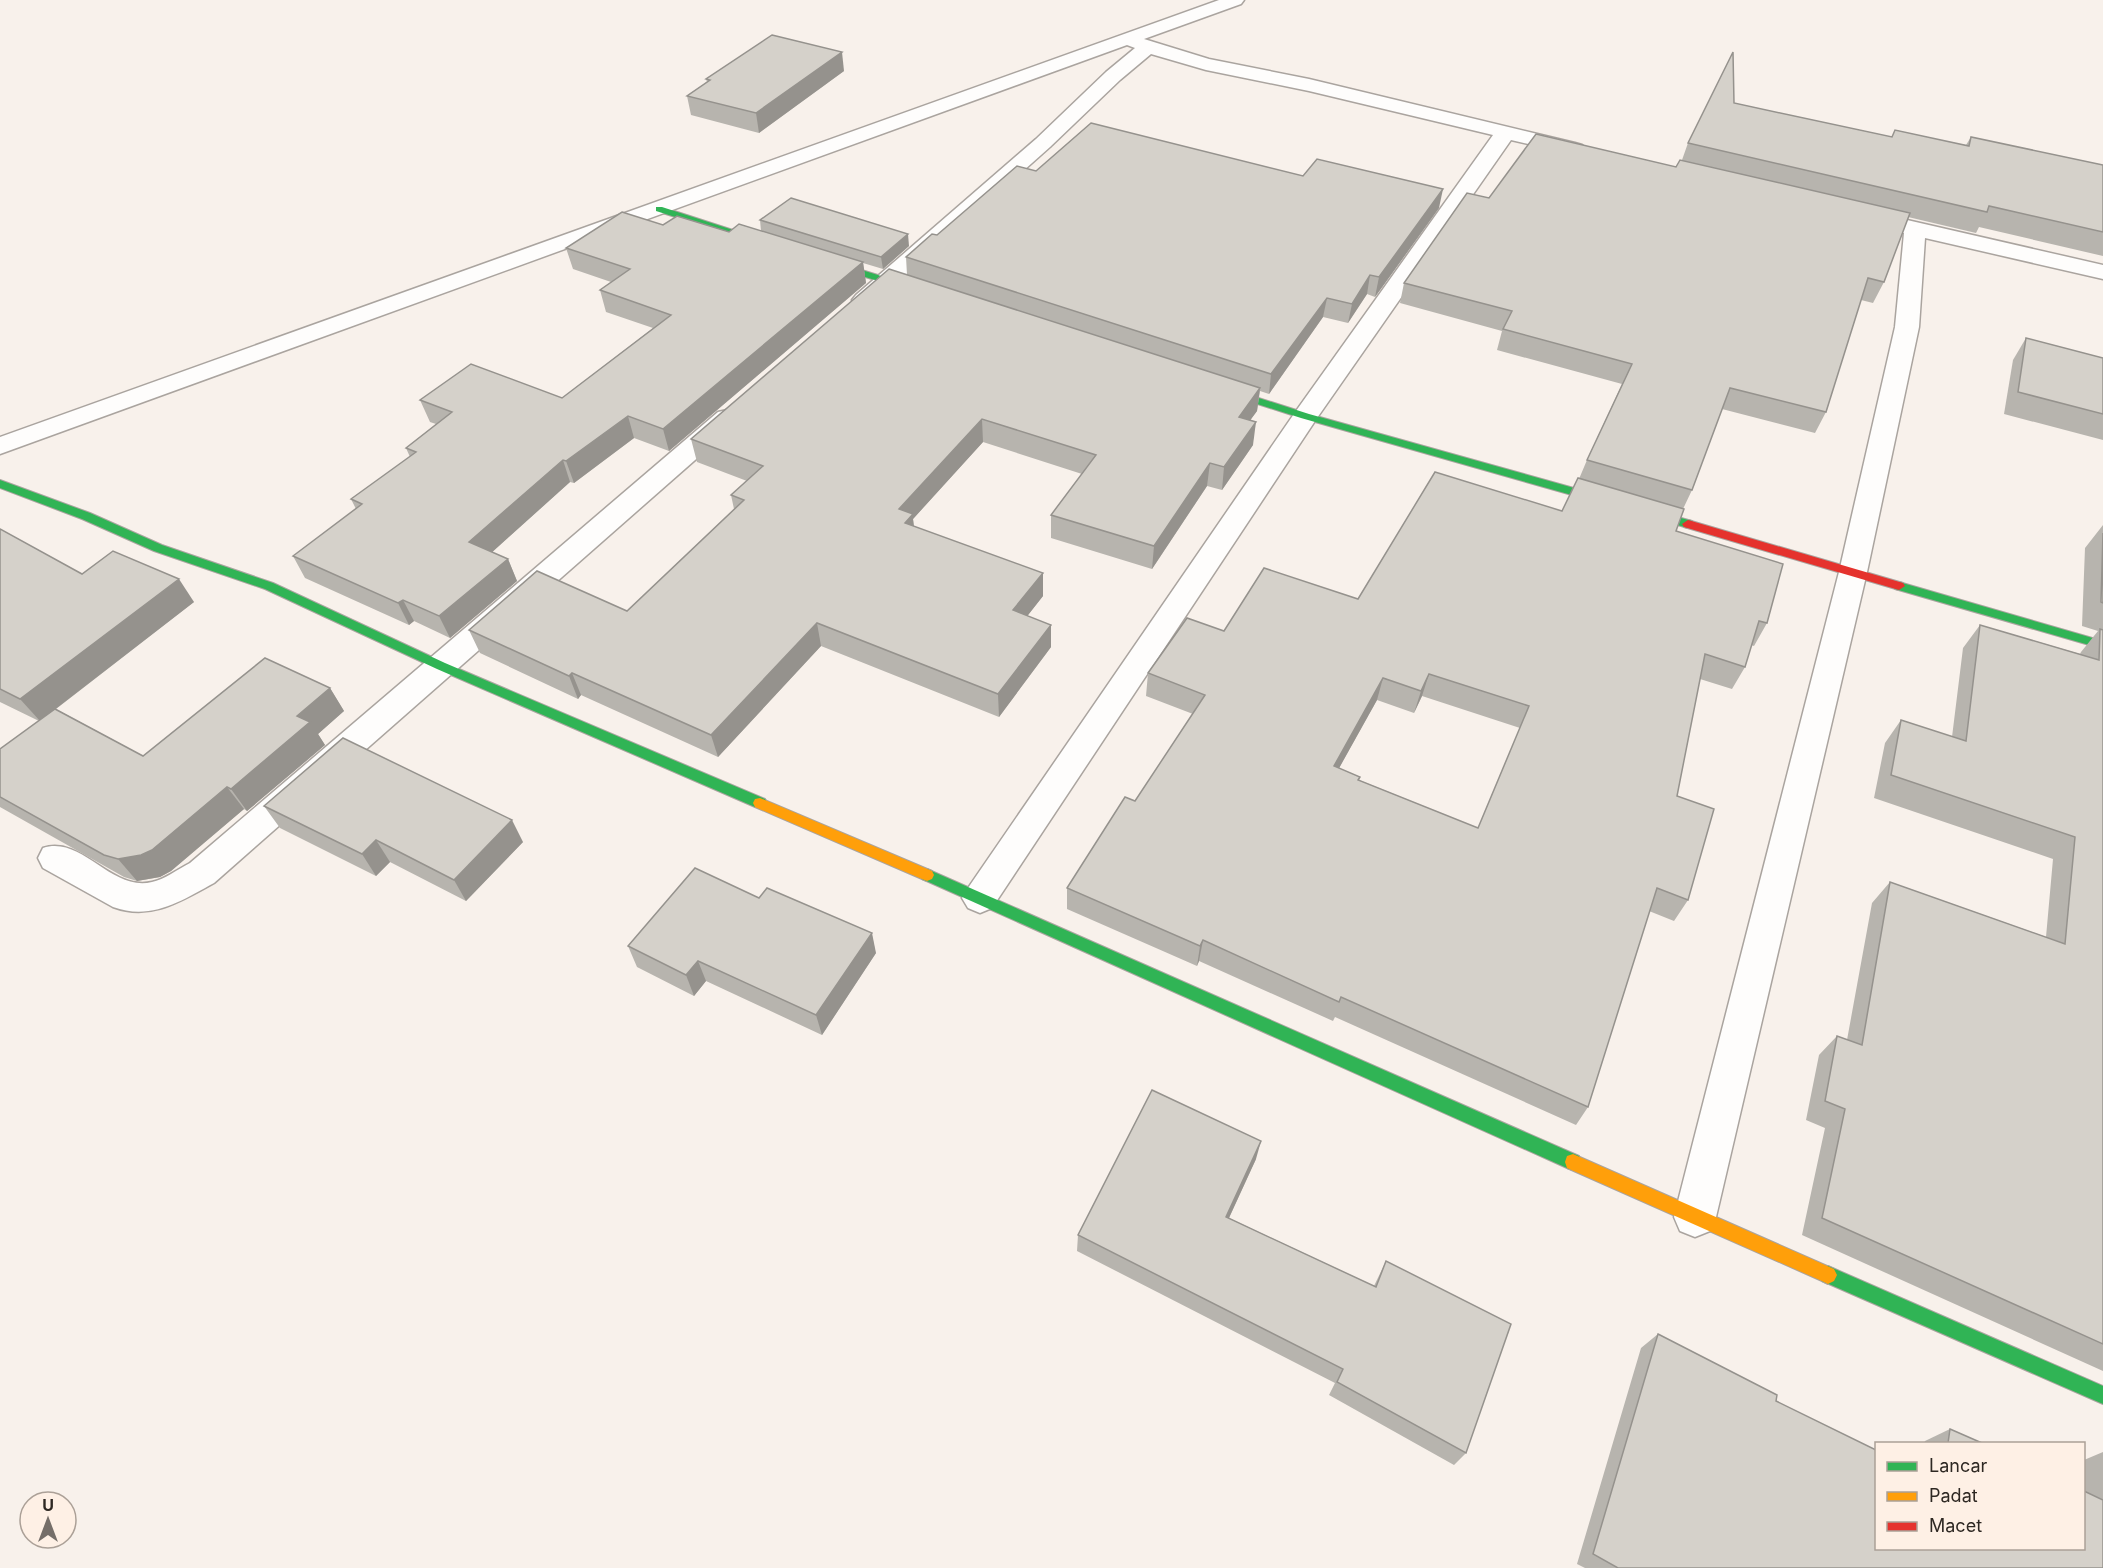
<svg xmlns="http://www.w3.org/2000/svg" width="2103" height="1568" font-family="Inter,sans-serif">
	<style>
		.lines { fill: none; stroke-linecap: round; stroke-linejoin: round }
		.street-casing { stroke: #aaa49f; stroke-width: 3 }
		.fast-casing { stroke: #aaa49f; stroke-width: 2 }
		.slow-casing { stroke: #aaa49f; stroke-width: 2 }
		.jam-casing { stroke: #aaa49f; stroke-width: 2 }
		.street { fill: #fefdfc; fill-rule: evenodd }
		.fast { fill: #30b455; fill-rule: evenodd }
		.slow { fill: #ff9f0a; fill-rule: evenodd }
		.jam { fill: #e5322d; fill-rule: evenodd }
		.wall { fill: #b7b4ae; fill-rule: evenodd }
		.shaded-wall { fill: #95928d }
		.building { fill: #d5d1ca; stroke: #95928d; stroke-width: 1.5; fill-rule: evenodd }
	</style>
	<rect width="100%" height="100%" fill="#f8f1eb"/>
	<g class="lines">
		<g class="street-casing">
			<g id="street">
				<polygon points="1219,0 1244,0 1241,4 1144,39 1209,59 1309,79 1575,143 1582,145 1585,149 1582,153 1575,155 1511,140 1317,418 992,908 980,913 968,908 962,898 968,888 1296,411 1493,135 1309,91 1206,70 1151,54 1120,80 1050,147 872,305 864,307 856,305 852,300 856,295 1036,139 1106,72 1135,48 1127,45 0,454 0,437"/>
				<polygon points="1894,217 2103,265 2103,279 1925,238 1919,327 1867,572 1716,1217 1710,1231 1695,1237 1680,1231 1674,1217 1839,572 1895,327 1904,233 1886,229 1883,224 1886,219"/>
				<path d="M 727,410 L 736,412 L 740,418 L 736,424 L 214,883 C 181,901 151,921 113,907 L 43,868 L 38,858 L 43,848 C 82,835 111,892 152,882 C 164,880 178,869 190,863 L 718,412 Z"/>
			</g>
		</g>
		<g class="fast-casing">
			<g id="fast">
				<polygon points="656,207 662,207 776,244 768,246 656,211"/>
				<polygon points="823,258 923,289 925,291 917,293 820,263 818,261"/>
				<polygon points="1215,384 1309,414 1692,521 1694,524 1688,528 1301,418 1211,389 1211,385"/>
				<polygon points="0,480 90,513 162,545 273,583 445,663 765,799 767,803 765,807 755,807 437,669 265,589 154,551 82,519 0,488"/>
				<polygon points="1899,582 2103,641 2103,649 1895,589 1893,586"/>
				<polygon points="927,869 1579,1156 1581,1162 1579,1168 1573,1170 1567,1168 922,879 920,875 922,871"/>
				<polygon points="1828,1266 2103,1386 2103,1404 1822,1281 1819,1275 1822,1269"/>
			</g>
		</g>
		<g class="slow-casing">
			<g id="slow">
				<polygon points="760,798 932,871 934,875 932,879 927,881 922,879 755,807 753,803 755,799"/>
				<polygon points="1573,1154 1834,1269 1837,1275 1834,1281 1828,1284 1822,1281 1567,1168 1565,1162 1567,1156"/>
			</g>
		</g>
		<g class="jam-casing">
			<polygon id="jam" points="1688,520 1903,583 1905,586 1899,590 1684,527 1682,524"/>
		</g>
		<use href="#street" class="street"/>
		<use href="#fast" class="fast"/>
		<use href="#slow" class="slow"/>
		<use href="#jam" class="jam"/>
	</g>
	<g class="wall">
		<polygon points="844,71 759,133 691,115 687,96 707,82 706,79"/>
		<path d="M 1734,103 L 1892,137 L 1966,145 L 1971,137 L 2103,165 L 2103,256 L 1979,227 L 1976,233 L 1908,217 L 1884,282 L 1873,303 L 1861,300 L 1826,412 L 1815,433 L 1722,409 L 1692,490 L 1683,509 L 1676,531 L 1767,623 L 1754,646 L 1751,645 L 1745,667 L 1732,689 L 1700,679 L 1677,796 L 1688,900 L 1674,921 L 1649,911 L 1588,1107 L 1576,1125 L 1335,1017 L 1333,1021 L 1199,961 L 1197,966 L 1067,909 L 1067,888 L 1135,801 L 1193,714 L 1146,696 L 1148,673 L 1224,631 L 1358,599 L 1562,511 L 1579,479 L 1587,460 L 1622,384 L 1497,350 L 1502,331 L 1400,303 L 1404,283 L 1489,198 L 1676,167 L 1682,160 L 1688,143 ZM 1422,696 L 1520,728 L 1478,828 L 1359,780 L 1360,777 L 1339,768 L 1377,700 L 1414,713 Z"/>
		<polygon points="1036,171 1303,176 1439,208 1375,297 1367,294 1348,323 1323,317 1269,394 1260,391 1257,411 1250,420 1253,445 1222,490 1207,486 1152,569 1051,538 1051,515 1082,474 983,442 913,519 914,526 1043,596 1027,616 1051,625 1051,647 999,717 821,646 718,757 581,695 578,699 480,653 469,630 627,611 734,509 731,495 747,481 697,462 691,439 907,275 906,257 937,235"/>
		<polygon points="760,220 909,246 883,269 863,263 866,283 669,451 634,438 574,483 570,482 492,552 508,559 517,581 450,638 414,621 409,625 305,578 293,556 356,509 351,499 410,457 406,448 436,424 430,422 420,400 562,398 653,328 606,312 600,290 611,282 573,269 566,248 663,225 729,232 761,231"/>
		<polygon points="2026,338 2103,358 2103,440 2004,414 2013,360"/>
		<polygon points="2103,525 2103,1371 1802,1235 1825,1128 1806,1120 1819,1055 1837,1036 1847,1040 1872,903 1890,882 2046,937 2053,859 1874,798 1885,743 1901,720 1952,737 1963,648 1980,625 2080,654 2081,652 2098,631 2082,626 2085,548"/>
		<polygon points="0,529 82,574 194,602 56,709 143,756 330,688 344,711 318,734 325,745 247,811 244,809 171,871 160,877 137,881 124,877 0,807 0,749 39,721 0,702"/>
		<polygon points="264,806 523,842 466,901 390,862 376,876 280,828"/>
		<polygon points="628,946 876,953 822,1035 706,981 694,996 637,967"/>
		<polygon points="1256,1159 1229,1218 1374,1286 1386,1261 1466,1453 1454,1465 1329,1395 1335,1383 1077,1251 1078,1235"/>
		<polygon points="1658,1334 1776,1401 1876,1548 2084,1548 2084,1460 2103,1452 2103,1568 1585,1568 1577,1564 1641,1348"/>
		<polygon points="1950,1429 1982,1443 1924,1443 1925,1441"/>
	</g>
	<g class="shaded-wall">
		<polygon points="842,52 844,71 759,133 756,113"/>
		<polygon points="1443,189 1439,208 1375,297 1379,277"/>
		<polygon points="908,234 909,246 883,269 881,257"/>
		<polygon points="863,262 866,283 669,451 663,429"/>
		<polygon points="1370,275 1367,294 1348,323 1352,304"/>
		<polygon points="1327,298 1323,317 1269,394 1271,374"/>
		<polygon points="1260,388 1257,411 1236,440 1239,417"/>
		<polygon points="628,416 634,438 574,483 566,461"/>
		<polygon points="982,419 983,442 913,519 915,537 901,532 899,509"/>
		<polygon points="1256,422 1253,445 1222,490 1224,467"/>
		<polygon points="563,460 570,482 479,564 469,542"/>
		<polygon points="1210,463 1207,486 1152,569 1154,546"/>
		<polygon points="508,559 517,581 450,638 439,616"/>
		<polygon points="1043,573 1043,596 1014,633 1013,610"/>
		<polygon points="179,579 194,602 40,721 20,699"/>
		<polygon points="403,600 414,621 409,625 398,603"/>
		<polygon points="817,623 821,646 718,757 711,735"/>
		<polygon points="1051,625 1051,647 999,717 998,694"/>
		<polygon points="572,673 581,695 578,699 569,676"/>
		<polygon points="1429,674 1422,696 1414,713 1421,691"/>
		<polygon points="1383,678 1377,700 1328,788 1334,766"/>
		<polygon points="330,688 344,711 318,734 325,745 247,811 231,789 297,716"/>
		<polygon points="227,787 244,809 171,871 160,877 137,881 118,859"/>
		<polygon points="512,820 523,842 466,901 454,880"/>
		<polygon points="376,840 390,862 376,876 362,854"/>
		<polygon points="872,933 876,953 822,1035 816,1015"/>
		<polygon points="1203,940 1199,961 1197,966 1200,946"/>
		<polygon points="698,961 706,981 694,996 686,975"/>
		<polygon points="1261,1141 1256,1159 1222,1233 1226,1217"/>
	</g>
	<g class="building">
		<polygon points="772,35 842,52 756,113 687,96 710,80 706,79"/>
		<polygon points="1733,52 1734,103 1892,137 1895,130 1969,146 1971,137 2103,165 2103,232 1989,206 1987,212 1688,143"/>
		<polygon points="1091,123 1303,176 1317,159 1443,189 1379,277 1370,275 1352,304 1327,298 1271,374 906,257 932,234 937,235 1017,166 1036,171"/>
		<polygon points="1536,134 1676,167 1680,160 1910,213 1884,282 1868,278 1826,412 1730,388 1692,490 1587,460 1632,364 1503,329 1512,311 1404,283 1467,193 1489,198"/>
		<polygon points="791,198 908,234 881,257 760,220"/>
		<polygon points="622,212 663,225 677,216 729,232 739,224 863,262 663,429 628,416 566,461 563,460 469,542 508,559 439,616 403,600 398,603 293,556 362,504 351,499 416,452 406,448 452,412 420,400 471,364 562,398 671,315 600,290 630,269 566,248"/>
		<polygon points="889,269 1260,388 1239,417 1256,422 1224,467 1210,463 1154,546 1051,515 1096,455 982,419 899,509 913,514 905,523 1043,573 1013,610 1051,625 998,694 817,623 711,735 572,673 569,676 469,630 537,571 627,611 744,500 731,495 763,466 691,439"/>
		<polygon points="2026,338 2103,358 2103,414 2018,392"/>
		<path d="M 1435,472 L 1562,511 L 1578,478 L 1684,509 L 1676,531 L 1783,564 L 1767,623 L 1759,621 L 1745,667 L 1705,654 L 1677,796 L 1714,809 L 1688,900 L 1657,888 L 1588,1107 L 1341,997 L 1339,1002 L 1203,940 L 1200,946 L 1067,888 L 1125,797 L 1135,801 L 1205,695 L 1148,673 L 1187,618 L 1224,631 L 1264,568 L 1358,599 ZM 1429,674 L 1529,706 L 1478,828 L 1358,780 L 1360,777 L 1334,766 L 1383,678 L 1421,691 Z"/>
		<polygon points="0,529 82,574 113,551 179,579 20,699 0,689"/>
		<polygon points="2103,533 2103,603 2101,602"/>
		<polygon points="1980,625 2099,660 2100,629 2103,630 2103,1344 1822,1218 1845,1109 1825,1101 1837,1036 1862,1045 1890,882 2065,944 2075,837 1891,775 1901,720 1966,741"/>
		<polygon points="265,658 330,688 297,716 310,722 231,789 227,787 152,850 141,855 118,859 104,855 0,797 0,749 55,709 143,756"/>
		<polygon points="343,738 512,820 454,880 376,840 362,854 264,806"/>
		<polygon points="695,868 759,898 767,888 872,933 816,1015 698,961 686,975 628,946"/>
		<polygon points="1152,1090 1261,1141 1226,1217 1376,1287 1386,1261 1511,1324 1466,1453 1337,1382 1343,1369 1078,1235"/>
		<polygon points="1658,1334 1777,1395 1776,1401 1876,1450 1876,1548 2084,1548 2084,1491 2103,1500 2103,1568 1618,1568 1593,1554"/>
		<polygon points="1950,1429 1982,1443 1948,1443"/>
	</g>
	<rect x="1875" y="1442" width="210" height="108" fill="#fef0e5" stroke="#aba097" stroke-width="1.5"/>
	<rect x="1887" y="1462" width="30" height="9" fill="#30b455" stroke="#aba097" stroke-width="1.5"/>
	<text x="1929" y="1472" font-size="18" fill="#2e2823">Lancar</text>
	<rect x="1887" y="1492" width="30" height="9" fill="#ff9f0a" stroke="#aba097" stroke-width="1.5"/>
	<text x="1929" y="1502" font-size="18" fill="#2e2823">Padat</text>
	<rect x="1887" y="1522" width="30" height="9" fill="#e5322d" stroke="#aba097" stroke-width="1.5"/>
	<text x="1929" y="1532" font-size="18" fill="#2e2823">Macet</text>
	<g transform="translate(48 1520)"><circle r="28" fill="#fef0e5" stroke="#aba097" stroke-width="1.5"/>
	<path d="M0-4.5L10 22L0 15L-10 22Z" fill="#756e69"/>
	<text y="-9" font-size="16" font-weight="bold" text-anchor="middle" fill="#2e2823">U</text>
	</g>
</svg>
